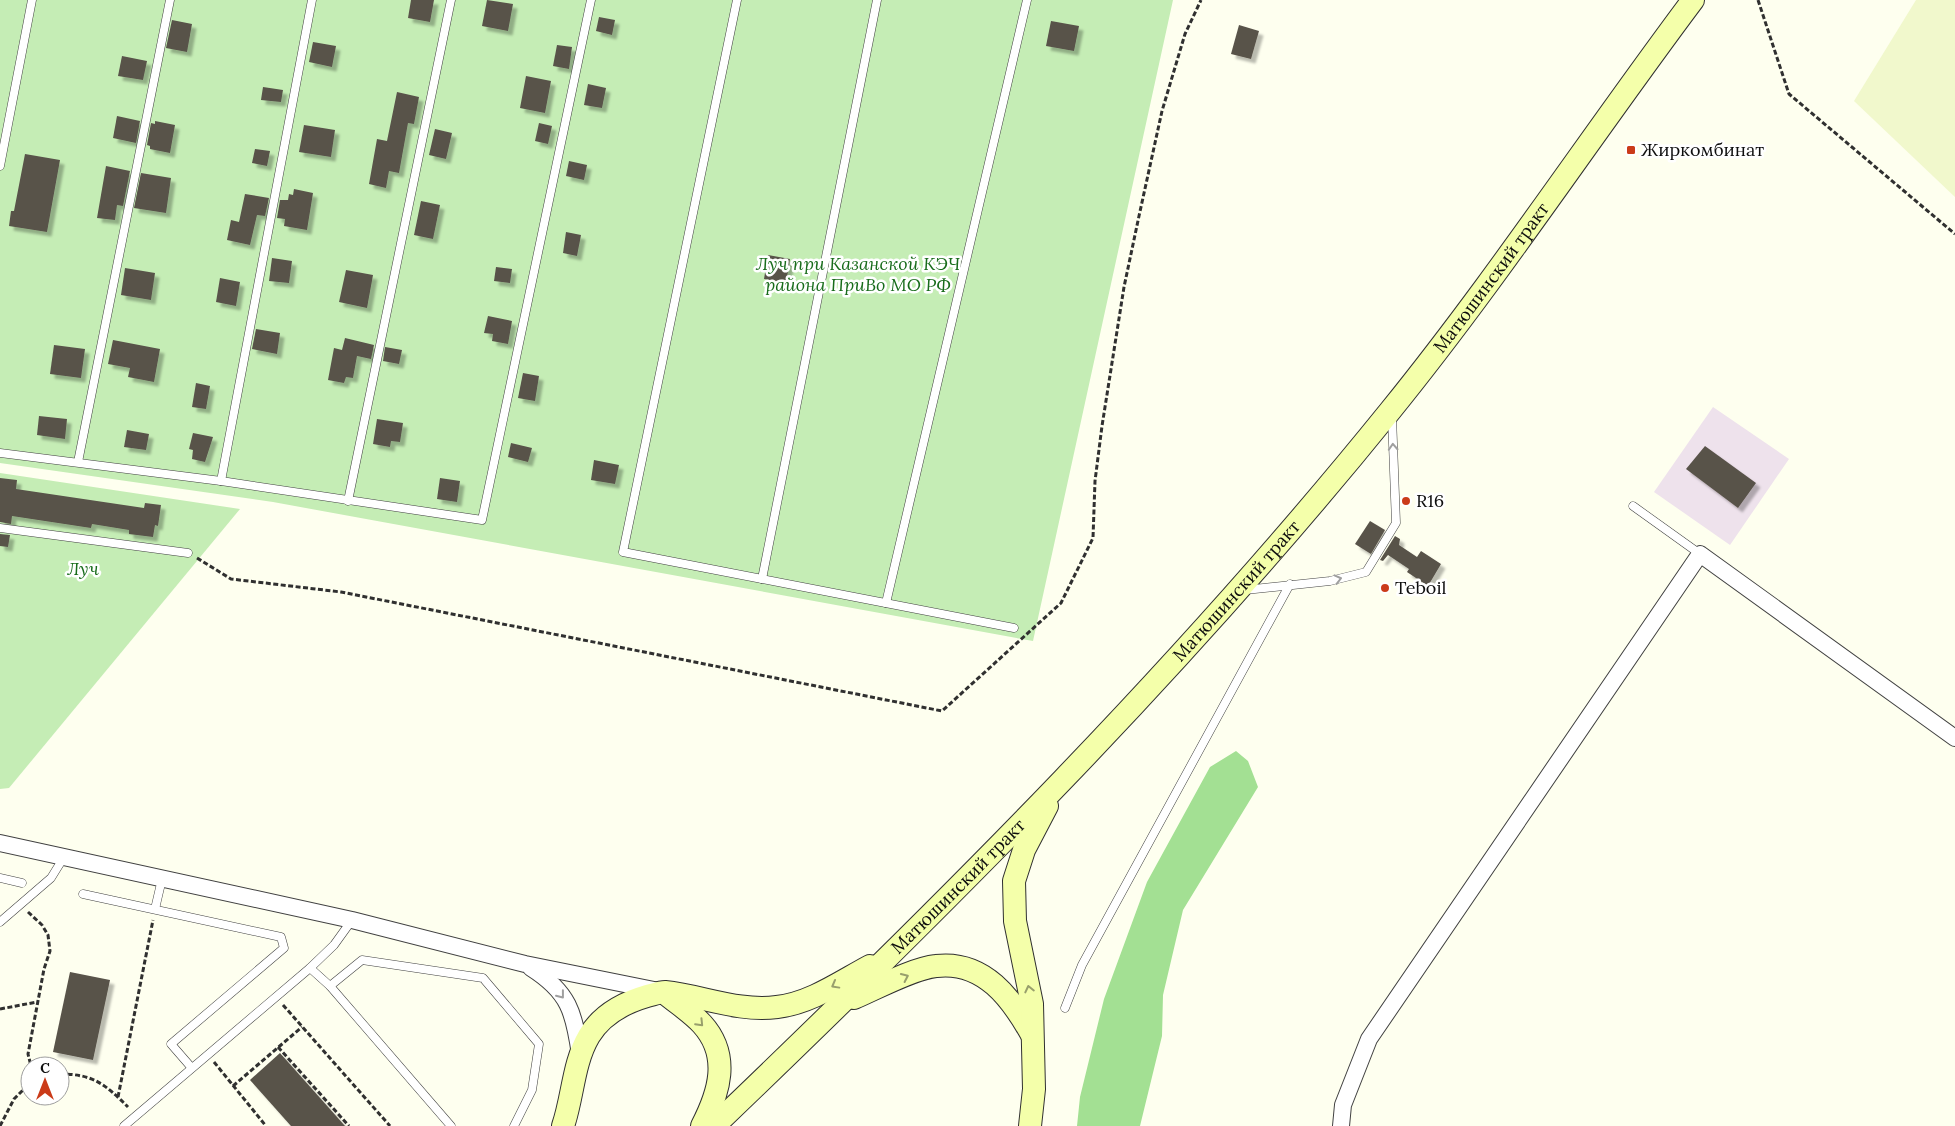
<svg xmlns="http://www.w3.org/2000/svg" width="1955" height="1126" font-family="Lora,serif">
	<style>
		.industrial { fill: #eee2ec }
		.farmland { fill: #f1f8cc }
		.green { fill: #c5edb5 }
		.forest { fill: #a3e093 }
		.building { fill: #585249; filter: url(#shadow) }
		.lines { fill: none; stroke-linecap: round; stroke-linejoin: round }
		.lane-casing { stroke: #414141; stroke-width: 9 }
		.street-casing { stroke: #414141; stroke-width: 18 }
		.secondary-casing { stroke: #303030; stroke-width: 24 }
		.path { stroke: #303030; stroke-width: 3; stroke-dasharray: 5 2.5; stroke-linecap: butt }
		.lane { stroke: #fff; stroke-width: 8 }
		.street { stroke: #fff; stroke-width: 16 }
		.secondary { stroke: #f4ffaa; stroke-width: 22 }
		.oneway { stroke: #9f9f9f }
		.oneway2 { stroke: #989f6c }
		.poi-dot { fill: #cb3b19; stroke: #fff; stroke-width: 2 }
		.labels { text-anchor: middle; stroke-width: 5; stroke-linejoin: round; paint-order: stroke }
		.poi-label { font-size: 18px; fill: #0e0e0e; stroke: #fff; text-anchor: start }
		.park-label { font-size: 18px; font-style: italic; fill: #186c1b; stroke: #fff }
		.street-label { font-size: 18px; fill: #0e0e0e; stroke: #fff }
	</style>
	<defs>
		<filter id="shadow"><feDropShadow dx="4.5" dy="4.5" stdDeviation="1" flood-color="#0004"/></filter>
	</defs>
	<rect width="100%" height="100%" fill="#feffef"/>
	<polygon class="industrial" points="1713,407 1789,459 1730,545 1654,492"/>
	<polygon class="farmland" points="1916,0 1955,0 1955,197 1854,101"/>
	<g class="green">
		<polygon points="0,0 1173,0 1033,641 273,502 0,463"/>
		<polygon points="0,473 240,509 9,788 0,789"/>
	</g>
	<polygon class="forest" points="1236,751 1248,761 1258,787 1183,910 1163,995 1162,1036 1140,1126 1077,1126 1080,1097 1104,999 1147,882 1210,767"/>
	<g class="building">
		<polygon points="411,0 434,0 430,22 408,18"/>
		<polygon points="487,0 513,4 508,31 482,26"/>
		<polygon points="599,17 615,20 612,35 596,31"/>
		<polygon points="172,20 192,24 187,52 166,48"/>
		<polygon points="1051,21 1079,26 1074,51 1046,46"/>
		<polygon points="1239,25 1259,31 1251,59 1231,54"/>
		<polygon points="313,42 336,46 332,67 309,62"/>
		<polygon points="557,45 572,47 569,69 553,66"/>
		<polygon points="122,56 147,61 143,80 118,76"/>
		<polygon points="526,76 551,81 545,113 520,108"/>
		<polygon points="588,84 606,88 602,108 584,105"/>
		<polygon points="263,87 283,90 281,102 261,100"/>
		<polygon points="397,92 419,97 414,124 408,123 399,173 389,171 386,188 369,184 377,139 387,141"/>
		<polygon points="117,116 140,121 136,143 113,138"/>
		<polygon points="155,121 175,125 170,153 150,149 150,146 147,145 151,123 155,124"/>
		<polygon points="539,123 552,126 548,144 535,141"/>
		<polygon points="304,125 335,130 331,157 299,152"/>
		<polygon points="435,129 452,133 446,159 429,155"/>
		<polygon points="255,149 270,151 267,166 252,163"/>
		<polygon points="25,154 60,160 47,232 9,226 11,211 14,211"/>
		<polygon points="569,161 587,165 584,180 566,176"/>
		<polygon points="106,166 130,171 123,206 117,205 115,220 97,218"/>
		<polygon points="141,173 171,178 166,213 134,208"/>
		<polygon points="294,189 313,193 307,230 284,226 285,219 277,218 280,200 288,200 289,194 293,195"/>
		<polygon points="245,194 269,198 265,216 257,215 250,245 227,240 231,220 239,222"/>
		<polygon points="421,201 440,205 433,239 414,235"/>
		<polygon points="566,232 581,235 577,256 563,253"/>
		<polygon points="768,255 790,259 786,283 764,279"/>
		<polygon points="272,258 292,261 289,283 269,281"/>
		<polygon points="496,267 512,269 510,283 494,281"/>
		<polygon points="125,268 155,273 151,300 121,295"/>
		<polygon points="346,270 373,275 367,308 339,302"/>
		<polygon points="220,278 240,282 236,306 216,302"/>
		<polygon points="488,316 512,321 508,344 492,341 493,334 484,333"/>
		<polygon points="256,329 280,333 277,354 252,349"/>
		<polygon points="345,338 374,345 371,359 357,356 353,378 346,377 344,383 328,380 334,348 342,350"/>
		<polygon points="113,340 160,349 154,382 128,377 130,368 108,364"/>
		<polygon points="54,345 85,349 81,378 50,374"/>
		<polygon points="385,347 402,350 399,364 383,361"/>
		<polygon points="523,373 539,376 535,401 518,398"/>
		<polygon points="196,383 210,386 206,409 192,407"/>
		<polygon points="39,416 67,419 65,439 37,435"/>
		<polygon points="377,419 403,423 400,442 391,441 390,447 373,444"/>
		<polygon points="127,430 149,434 146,450 124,447"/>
		<polygon points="193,433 213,437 205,462 192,459 193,450 189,449"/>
		<polygon points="511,443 532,448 528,462 508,457"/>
		<polygon points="1705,446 1756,483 1738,508 1686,469"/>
		<polygon points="594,460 619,465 615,484 591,480"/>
		<polygon points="0,478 17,480 16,489 144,508 145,503 161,505 158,526 155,525 153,537 129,534 129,530 92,524 91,528 12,516 11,524 0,522"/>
		<polygon points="440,478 460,481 457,502 437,499"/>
		<polygon points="1370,521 1385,530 1371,554 1355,544"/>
		<polygon points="0,534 10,535 8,547 0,546"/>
		<polygon points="1395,536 1400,539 1399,545 1417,557 1421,551 1441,564 1428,586 1407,572 1409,569 1388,555 1383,561 1380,560"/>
		<polygon points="70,972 110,980 93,1060 53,1052"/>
		<polygon points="280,1053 345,1126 291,1126 250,1080"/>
	</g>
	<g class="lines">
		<g class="lane-casing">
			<g id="lane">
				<polyline points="737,0 623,552 1014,628"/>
				<polyline points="0,166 32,0"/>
				<polyline points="0,453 221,481 482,520 591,0"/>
				<polyline points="78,462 170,0"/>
				<polyline points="221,481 312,0"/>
				<polyline points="348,501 451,0"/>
				<polyline points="1633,506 1700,554"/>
				<polyline points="0,528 188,553"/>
				<polyline points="762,579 877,0"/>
				<polyline points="1245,590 1330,581 1366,572 1396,523 1392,417"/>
				<polyline points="886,603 1027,0"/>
				<polyline points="0,878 22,883"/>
				<polyline points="83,894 281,937 284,948 171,1044 191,1067"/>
				<polyline points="155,909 162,879"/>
				<polyline points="0,922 51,878 64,857"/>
				<polyline points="310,968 330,986"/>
				<polyline points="1065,1008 1082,965 1290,584"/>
				<polyline points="124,1126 310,968 334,945 352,920"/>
				<polyline points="451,1126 330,986 362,960 483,978 539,1044 532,1090 514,1126"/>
			</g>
		</g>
		<g class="street-casing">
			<g id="street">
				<polyline points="0,843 352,920 525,964 659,991"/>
				<path d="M 531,968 C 569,992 574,1012 580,1055"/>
				<polyline points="1341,1126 1343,1105 1369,1039 1700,554 1955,738"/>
			</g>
		</g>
		<g class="secondary-casing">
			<g id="secondary">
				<path d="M 666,994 C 678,1004 692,1013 702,1024 C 731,1056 719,1093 702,1126"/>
				<path d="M 854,998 C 875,989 914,968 936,966 C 984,960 1012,999 1032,1035"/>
				<path d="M 563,1126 C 573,1097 573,1063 589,1036 C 602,1014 623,1003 647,996 C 652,995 659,992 665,992 C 703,996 738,1012 777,1007 C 811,1003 840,982 870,966"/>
				<path id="s1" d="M 714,1126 C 951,899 1184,666 1390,411 C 1497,279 1591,136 1693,0"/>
				<polyline points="1030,1126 1034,1089 1032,1004 1015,921 1014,881 1024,850 1047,806"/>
			</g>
		</g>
		<g class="path">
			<polyline points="1758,0 1789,94 1955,234"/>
			<polyline points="197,558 231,579 341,592 942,711 1061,603 1093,538 1095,481 1102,426 1124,287 1139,216 1162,111 1185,34 1201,0"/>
			<polyline points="28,912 42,925 48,935 50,951 44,969 28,1054 31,1066"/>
			<polyline points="283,1005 390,1126"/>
			<polyline points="0,1009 37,1002"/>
			<polyline points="278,1047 349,1126"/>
			<polyline points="214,1062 266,1126"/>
			<path d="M 60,1074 C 93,1074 105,1084 128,1107"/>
			<polyline points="233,1086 302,1027"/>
			<polyline points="118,1097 153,920"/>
			<polyline points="0,1126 14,1099 30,1083"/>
		</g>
		<use href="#lane" class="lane"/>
		<use href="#street" class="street"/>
		<use href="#secondary" class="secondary"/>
	</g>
	<defs><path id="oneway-chevron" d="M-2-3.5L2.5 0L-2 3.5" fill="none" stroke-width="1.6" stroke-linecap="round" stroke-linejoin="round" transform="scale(1.25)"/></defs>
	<g class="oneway">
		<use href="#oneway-chevron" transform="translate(1393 447) rotate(-93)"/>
		<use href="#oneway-chevron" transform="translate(1338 579) rotate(-14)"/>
		<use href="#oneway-chevron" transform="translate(561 995) rotate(52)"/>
	</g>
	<g class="oneway2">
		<use href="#oneway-chevron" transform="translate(905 977) rotate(-25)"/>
		<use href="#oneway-chevron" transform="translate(835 985) rotate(151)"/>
		<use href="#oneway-chevron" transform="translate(1029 989) rotate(-103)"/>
		<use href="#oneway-chevron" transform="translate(700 1023) rotate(46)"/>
	</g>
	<g class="poi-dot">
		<rect x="1626" y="145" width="10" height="10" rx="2.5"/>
		<circle cx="1406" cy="501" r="5"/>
		<circle cx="1385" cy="588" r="5"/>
	</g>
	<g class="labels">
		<g class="poi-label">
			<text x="1641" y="156">Жиркомбинат</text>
			<text x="1416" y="507">R16</text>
			<text x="1395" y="594">Teboil</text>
		</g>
		<g class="park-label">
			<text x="858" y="270">Луч при Казанской КЭЧ<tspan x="858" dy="21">района ПриВо МО РФ</tspan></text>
			<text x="83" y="575">Луч</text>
		</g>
		<g class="street-label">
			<text dy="6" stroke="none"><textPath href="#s1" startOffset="1152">Матюшинский тракт</textPath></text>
			<text dy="6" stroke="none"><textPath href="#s1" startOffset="748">Матюшинский тракт</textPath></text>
			<text dy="6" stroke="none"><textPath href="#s1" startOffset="342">Матюшинский тракт</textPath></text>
		</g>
	</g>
	<g transform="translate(45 1081)"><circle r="24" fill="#ffffff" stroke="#9f9f9f"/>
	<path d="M0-4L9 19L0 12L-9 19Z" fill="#cb3b19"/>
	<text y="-8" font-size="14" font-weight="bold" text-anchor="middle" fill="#0e0e0e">С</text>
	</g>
</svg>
